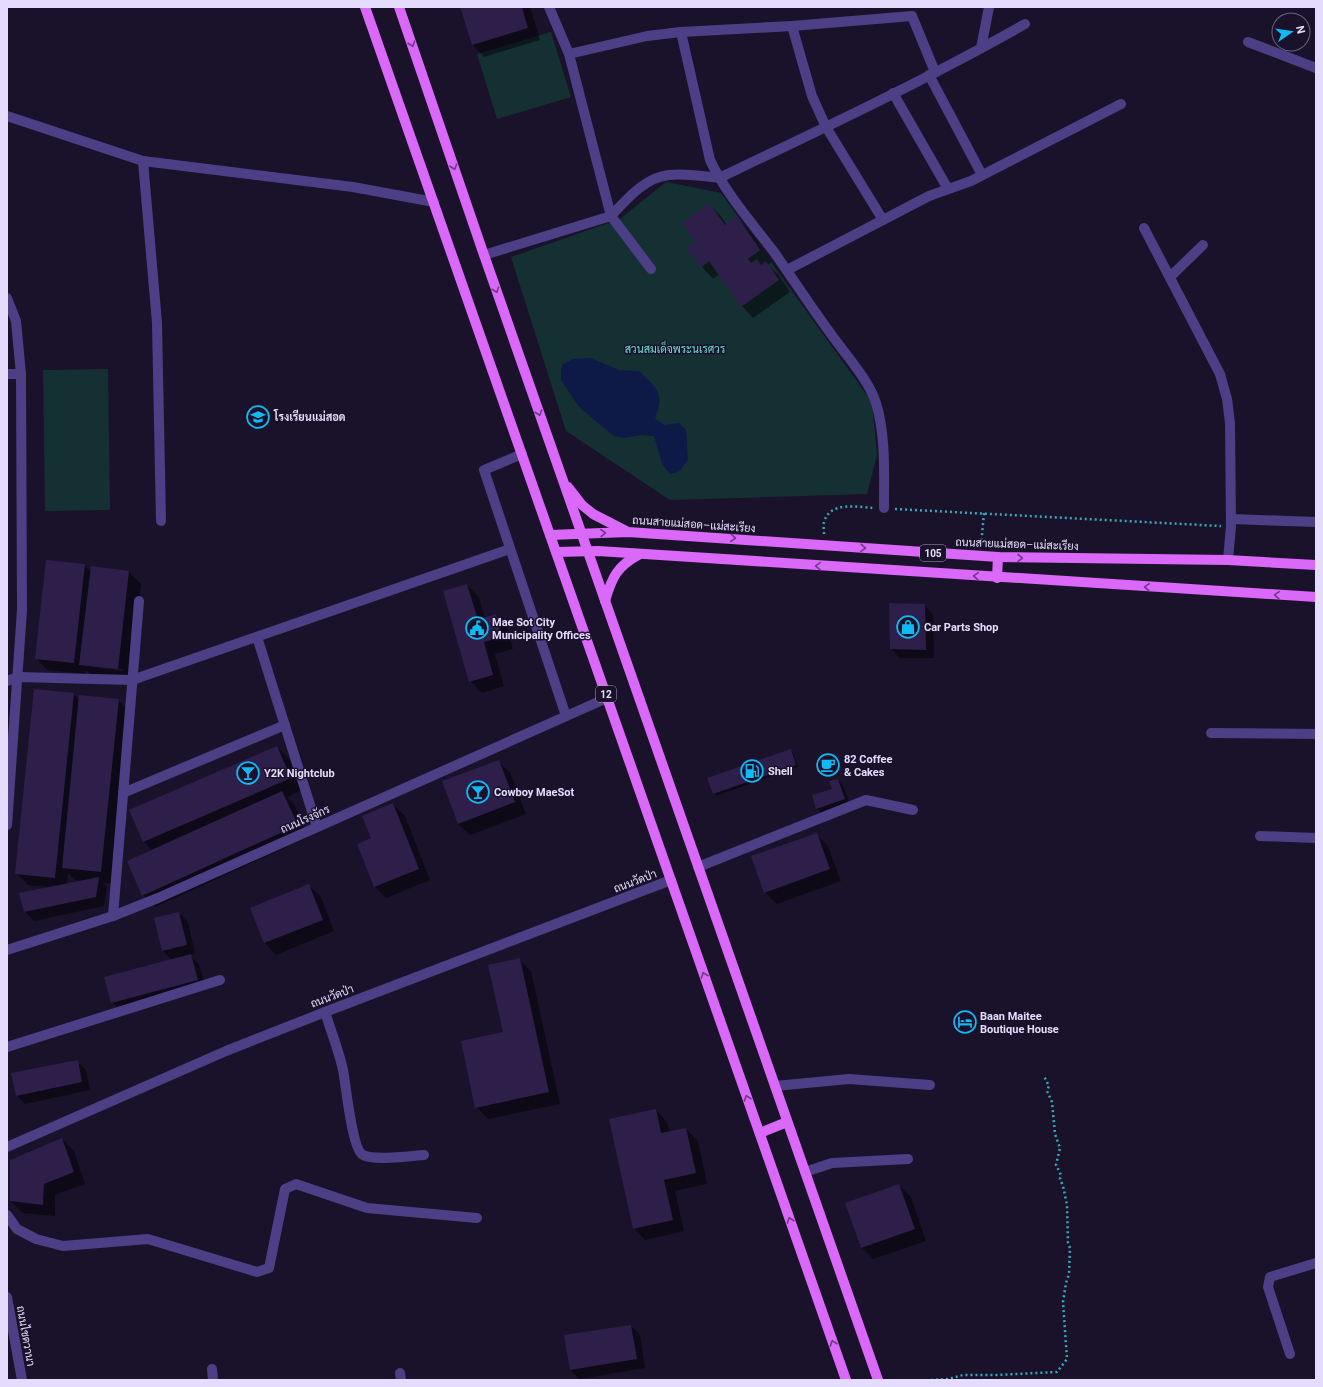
<svg xmlns="http://www.w3.org/2000/svg" width="1323" height="1387" font-family="Roboto,Sarabun,sans-serif">
	<style>
		.green { fill: #153033 }
		.water { fill: #0d1947 }
		.shadow { fill: #0007; fill-rule: evenodd }
		.building { fill: #2e1f4a }
		.lines { fill: none; stroke-linecap: round; stroke-linejoin: round }
		.path { stroke: #36aab7; stroke-width: 2.5; stroke-dasharray: 2 3; stroke-linecap: butt }
		.minor { stroke: #4d3f86; stroke-width: 10 }
		.major { stroke: #da68f8; stroke-width: 10 }
		.oneway { stroke: #703987 }
		.labels { text-anchor: middle; stroke-width: 3; stroke-linejoin: round; paint-order: stroke }
		.shield { fill: #1a122a; stroke: #a89fbe; stroke-width: 1 }
		.shield-label { font-size: 10px; font-weight: bold; fill: #e5dcfd }
		.park-label { font-size: 11px; fill: #6adcd2; stroke: #1a122a }
		.poi-label { font-size: 11px; font-weight: bold; fill: #e5dcfd; stroke: #1a122a; text-anchor: start }
		.street-label { font-size: 11px; fill: #e5dcfd; stroke: #1a122a }
	</style>
	<rect width="100%" height="100%" fill="#1a122a"/>
	<g class="green">
		<polygon points="551,32 571,97 497,119 477,54"/>
		<polygon points="666,182 721,193 872,402 877,455 867,494 670,500 566,431 511,257 620,219"/>
		<polygon points="108,369 110,510 45,511 43,370"/>
	</g>
	<path class="water" d="M 590,358 L 619,370 L 639,371 C 657,388 665,393 655,419 L 665,425 L 679,423 L 686,430 L 688,459 L 680,471 L 670,474 L 662,464 L 654,436 L 641,435 L 624,438 L 614,436 L 579,407 L 561,380 L 561,369 L 563,364 L 573,359 Z"/>
	<g class="shadow">
		<polygon points="461,7 530,7 540,40 484,57 473,45"/>
		<polygon points="709,204 721,216 727,225 737,218 748,229 771,262 768,265 778,274 790,292 753,318 742,306 719,274 713,279 702,267 697,242"/>
		<path d="M 84,565 L 91,572 L 129,572 L 141,584 L 130,681 L 92,676 L 86,670 L 85,674 L 47,670 L 36,658 ZM 92,665 L 123,669 L 123,671 L 92,667 Z"/>
		<polygon points="467,585 479,597 485,619 495,616 507,627 513,649 495,654 504,686 482,693 470,681"/>
		<polygon points="924,605 933,614 934,658 900,658 891,649"/>
		<path d="M 74,694 L 80,701 L 118,700 L 130,712 L 113,884 L 103,883 L 107,887 L 104,906 L 34,921 L 25,912 L 21,894 L 51,887 L 28,885 L 16,873 ZM 68,873 L 75,880 L 85,881 L 67,885 Z"/>
		<polygon points="277,747 289,759 302,790 287,797 294,804 309,837 155,907 143,895 153,851 144,842"/>
		<polygon points="791,750 793,753 798,767 716,796 714,793"/>
		<polygon points="498,761 510,773 526,814 470,835 458,824"/>
		<polygon points="838,780 843,785 850,805 823,814 817,808 833,790"/>
		<polygon points="393,804 405,816 430,880 386,898 374,886 372,839"/>
		<polygon points="816,834 828,846 841,881 777,904 765,893"/>
		<polygon points="309,885 321,897 334,931 276,955 265,943 251,909"/>
		<polygon points="179,913 188,922 195,954 190,955 199,964 206,989 121,1011 112,1002 172,960 163,951"/>
		<polygon points="519,959 531,971 560,1104 488,1119 476,1107 504,1033"/>
		<polygon points="77,1061 86,1070 90,1090 25,1104 16,1095"/>
		<polygon points="656,1110 667,1122 670,1132 686,1129 698,1141 707,1184 675,1191 684,1231 645,1240 634,1228"/>
		<polygon points="62,1139 74,1151 85,1184 55,1195 55,1216 22,1213 11,1201"/>
		<polygon points="899,1185 911,1197 926,1241 873,1259 861,1247"/>
		<polygon points="631,1326 640,1335 645,1368 579,1379 570,1370"/>
	</g>
	<g class="building">
		<polygon points="460,7 522,7 528,28 472,45"/>
		<polygon points="709,203 725,225 737,216 760,250 748,259 751,263 757,259 761,265 766,261 779,280 741,307 709,261 701,268 687,248 695,242 682,223"/>
		<polygon points="46,560 85,564 74,663 35,659"/>
		<polygon points="91,566 129,571 118,669 79,665"/>
		<polygon points="467,584 478,620 496,614 502,637 484,642 493,675 469,682 443,591"/>
		<polygon points="889,603 925,604 926,650 890,649"/>
		<polygon points="34,689 74,693 55,878 15,874"/>
		<polygon points="79,695 119,699 101,872 62,868"/>
		<polygon points="277,746 291,778 143,842 129,810"/>
		<polygon points="791,749 796,765 713,794 707,778"/>
		<polygon points="499,760 515,802 458,824 442,781"/>
		<polygon points="838,779 845,799 816,809 812,795 832,789 829,781"/>
		<polygon points="282,791 298,825 142,896 127,861"/>
		<polygon points="393,803 419,869 374,887 357,844 371,838 362,816"/>
		<polygon points="817,833 830,869 764,893 751,856"/>
		<polygon points="99,877 96,897 24,912 19,893"/>
		<polygon points="309,884 323,920 264,943 250,908"/>
		<polygon points="179,912 187,945 162,951 154,918"/>
		<polygon points="191,954 198,980 111,1003 104,977"/>
		<polygon points="520,958 549,1092 475,1108 461,1041 503,1032 488,965"/>
		<polygon points="78,1060 82,1082 16,1096 11,1073"/>
		<polygon points="656,1109 661,1133 686,1128 696,1173 664,1180 673,1220 633,1229 609,1119"/>
		<polygon points="62,1138 74,1172 44,1184 43,1205 10,1201 10,1160"/>
		<polygon points="899,1184 915,1229 861,1248 845,1203"/>
		<polygon points="631,1325 637,1359 570,1370 564,1335"/>
	</g>
	<g class="lines">
		<g class="path">
			<polyline points="895,509 1221,526"/>
			<path d="M 824,534 C 824,530 823,525 824,522 C 830,501 857,507 874,508"/>
			<polyline points="981,545 984,513"/>
			<polyline points="931,1380 948,1379 963,1375 997,1375 1057,1372 1067,1359 1063,1302 1066,1283 1069,1274 1070,1248 1068,1243 1067,1205 1063,1186 1060,1179 1061,1175 1056,1165 1060,1148 1055,1134 1052,1102 1047,1091 1049,1086 1044,1076"/>
		</g>
		<g class="minor">
			<polyline points="792,26 812,96 826,127 883,220"/>
			<path d="M 681,32 L 710,160 C 726,194 752,223 774,252 C 793,279 811,307 831,334 C 845,354 869,380 876,403 C 886,436 884,473 884,508"/>
			<polyline points="1248,42 1316,68"/>
			<polyline points="981,48 989,7"/>
			<polyline points="569,54 647,36 681,32 792,26 912,16 935,72"/>
			<polyline points="929,75 982,175"/>
			<polyline points="893,93 948,189"/>
			<polyline points="7,116 143,161 353,187 434,202"/>
			<polyline points="143,161 157,323 161,521"/>
			<polyline points="1144,228 1220,374 1227,399 1230,423 1231,526 1228,560"/>
			<polyline points="484,255 611,216 569,54 549,7"/>
			<path d="M 651,269 L 611,216 C 626,200 645,177 669,175 C 685,173 703,176 719,178 C 822,129 926,80 1025,24"/>
			<polyline points="787,270 929,196 971,181 1121,104"/>
			<polyline points="1170,277 1203,245"/>
			<polyline points="7,298 16,321 21,374 22,610 7,825"/>
			<polyline points="7,374 21,374"/>
			<polyline points="522,454 484,470 566,716"/>
			<polyline points="1231,519 1316,522"/>
			<polyline points="257,637 317,827"/>
			<polyline points="7,681 18,677 132,680 510,549"/>
			<polyline points="1211,733 1316,734"/>
			<polyline points="123,793 285,725"/>
			<polyline points="1260,836 1316,838"/>
			<polyline points="698,867 866,800 913,810"/>
			<polyline points="113,916 139,601"/>
			<polyline points="7,950 113,916 158,898 607,698"/>
			<path d="M 325,1012 C 331,1031 339,1051 343,1070 C 346,1085 352,1150 363,1155 C 375,1161 409,1156 424,1155"/>
			<polyline points="7,1047 220,980"/>
			<polyline points="775,1086 849,1079 930,1085"/>
			<polyline points="7,1147 226,1051 325,1012 671,880"/>
			<polyline points="805,1172 832,1163 908,1159"/>
			<polyline points="7,1215 17,1229 36,1239 63,1246 148,1239 257,1272 269,1268 285,1189 296,1184 367,1208 477,1218"/>
			<polyline points="7,1297 22,1380"/>
			<polyline points="1290,1354 1268,1287 1270,1277 1316,1263"/>
			<polyline points="212,1369 213,1380"/>
			<polyline points="400,1373 401,1380"/>
		</g>
		<g class="major">
			<polyline points="365,7 846,1380"/>
			<polyline points="399,7 484,255 878,1380"/>
			<polyline points="568,487 582,505 593,514 626,531"/>
			<polyline points="550,535 628,532 998,557 1228,560 1316,565"/>
			<polyline points="556,552 598,551 1316,597"/>
			<polyline points="997,578 998,557"/>
			<path d="M 605,601 C 612,577 617,566 640,554"/>
			<polyline points="760,1133 787,1122"/>
		</g>
	</g>
	<defs><path id="oneway-chevron" d="M-2-3.5L2.5 0L-2 3.5" fill="none" stroke-width="1.6" stroke-linecap="round" stroke-linejoin="round"/></defs>
	<g class="oneway">
		<use href="#oneway-chevron" transform="translate(412 44) rotate(71)"/>
		<use href="#oneway-chevron" transform="translate(454 167) rotate(71)"/>
		<use href="#oneway-chevron" transform="translate(496 290) rotate(71)"/>
		<use href="#oneway-chevron" transform="translate(539 413) rotate(71)"/>
		<use href="#oneway-chevron" transform="translate(603 533) rotate(-2)"/>
		<use href="#oneway-chevron" transform="translate(733 538) rotate(4)"/>
		<use href="#oneway-chevron" transform="translate(863 548) rotate(4)"/>
		<use href="#oneway-chevron" transform="translate(1020 558) rotate(1)"/>
		<use href="#oneway-chevron" transform="translate(818 566) rotate(-176)"/>
		<use href="#oneway-chevron" transform="translate(976 576) rotate(-176)"/>
		<use href="#oneway-chevron" transform="translate(1147 587) rotate(-176)"/>
		<use href="#oneway-chevron" transform="translate(1277 595) rotate(-176)"/>
		<use href="#oneway-chevron" transform="translate(704 975) rotate(-109)"/>
		<use href="#oneway-chevron" transform="translate(747 1098) rotate(-109)"/>
		<use href="#oneway-chevron" transform="translate(790 1220) rotate(-109)"/>
		<use href="#oneway-chevron" transform="translate(833 1343) rotate(-109)"/>
	</g>
	<defs>
		<g id="school-ring" transform="scale(1.15)"><circle r="9.5" fill="#1a122a" stroke="#11b9f5" stroke-width="1.5"/><path d="M0-5L7-2L0 1L-7-2ZM-4 1L0 2.5L4 1V4Q0 6-4 4Z" fill="#11b9f5"/></g>
		<g id="shop-ring" transform="scale(1.15)"><circle r="9.5" fill="#1a122a" stroke="#11b9f5" stroke-width="1.5"/><path d="M-5-2.5h2.3a2.7 3.5 0 0 1 5.4 0H5L5.5 6h-11ZM-1.5-2.5h3a1.5 2.3 0 0 0-3 0Z" fill="#11b9f5"/></g>
		<g id="civic-ring" transform="scale(1.15)"><circle r="9.5" fill="#1a122a" stroke="#11b9f5" stroke-width="1.5"/><path d="M-.6-6.5H3V-4.5H.6V-3L4-1V1h2V6H-6V1h2V-1L-.6-3ZM-1.2 2.5V6h2.4V2.5Z" fill="#11b9f5"/></g>
		<g id="cafe-ring" transform="scale(1.15)"><circle r="9.5" fill="#1a122a" stroke="#11b9f5" stroke-width="1.5"/><path d="M-5.5-4.5H6V0H3Q3 3.5 0 3.5H-2.5Q-5.5 3.5-5.5 0ZM3-3.2v2h1.7v-2ZM-6 4.5H4V6H-6Z" fill="#11b9f5"/></g>
		<g id="fuel-ring" transform="scale(1.15)"><circle r="9.5" fill="#1a122a" stroke="#11b9f5" stroke-width="1.5"/><path d="M-5.5-6h7V0h2V4h1.3V-2.5L3-4.5l.8-.8L6-3V5H2.5V1h-1V6h-7ZM-4.2-4.7v3.2H.2V-4.7Z" fill="#11b9f5"/></g>
		<g id="bar-ring" transform="scale(1.15)"><circle r="9.5" fill="#1a122a" stroke="#11b9f5" stroke-width="1.5"/><path d="M-6-5H6L.8 .8V4.5H3.5V6h-7V4.5H-.8V.8Z" fill="#11b9f5"/></g>
		<g id="hotel-ring" transform="scale(1.15)"><circle r="9.5" fill="#1a122a" stroke="#11b9f5" stroke-width="1.5"/><path d="M-6-4.5h1.5V1H6V5H4.5V3h-9V5H-6ZM-4 0a1.8 1.8 0 1 1 3.6 0ZM.5 0V-2.5h3Q6-2.5 6 0Z" fill="#11b9f5"/></g>
	</defs>
	<g fill-rule="evenodd">
		<use href="#school-ring" x="258" y="417"/>
		<use href="#shop-ring" x="908" y="627"/>
		<use href="#civic-ring" x="477" y="628"/>
		<use href="#cafe-ring" x="828" y="765"/>
		<use href="#fuel-ring" x="752" y="771"/>
		<use href="#bar-ring" x="248" y="773"/>
		<use href="#bar-ring" x="478" y="792"/>
		<use href="#hotel-ring" x="965" y="1022"/>
	</g>
	<g class="labels">
		<g class="shield">
			<rect x="920" y="545" width="26" height="16" rx="3"/>
			<rect x="596" y="686" width="20" height="16" rx="3"/>
		</g>
		<g class="shield-label">
			<text x="933" y="557">105</text>
			<text x="606" y="698">12</text>
		</g>
		<g class="park-label">
			<text x="675" y="353">สวนสมเด็จพระนเรศวร</text>
		</g>
		<g class="poi-label">
			<text x="274" y="421">โรงเรียนแม่สอด</text>
			<text x="492" y="626">Mae Sot City<tspan x="492" dy="13">Municipality Offices</tspan></text>
			<text x="924" y="631">Car Parts Shop</text>
			<text x="844" y="763">82 Coffee<tspan x="844" dy="13">&amp; Cakes</tspan></text>
			<text x="768" y="775">Shell</text>
			<text x="264" y="777">Y2K Nightclub</text>
			<text x="494" y="796">Cowboy MaeSot</text>
			<text x="980" y="1020">Baan Maitee<tspan x="980" dy="13">Boutique House</tspan></text>
		</g>
		<g class="street-label">
			<text transform="translate(694 524) rotate(4)" y="4">ถนนสายแม่สอด–แม่สะเรียง</text>
			<text transform="translate(1017 544) rotate(2)" y="4">ถนนสายแม่สอด–แม่สะเรียง</text>
			<text transform="translate(305 819) rotate(-24)" y="4">ถนนโรงจักร</text>
			<text transform="translate(635 881) rotate(-21)" y="4">ถนนวัดป่า</text>
			<text transform="translate(332 996) rotate(-21)" y="4">ถนนวัดป่า</text>
			<text transform="translate(26 1336) rotate(80)" y="4">ถนนไชดวานา</text>
		</g>
	</g>
	<rect width="1323" height="1387" fill="none" stroke="#e5dcfd" stroke-width="16"/>
	<g transform="translate(1291 32) rotate(77)"><circle r="19" fill="#1a122a" stroke="#6b637e"/>
	<path d="M0-3L7 15L0 10L-7 15Z" fill="#11b9f5"/>
	<text y="-6" font-size="11" font-weight="bold" text-anchor="middle" fill="#e5dcfd">N</text>
	</g>
</svg>
